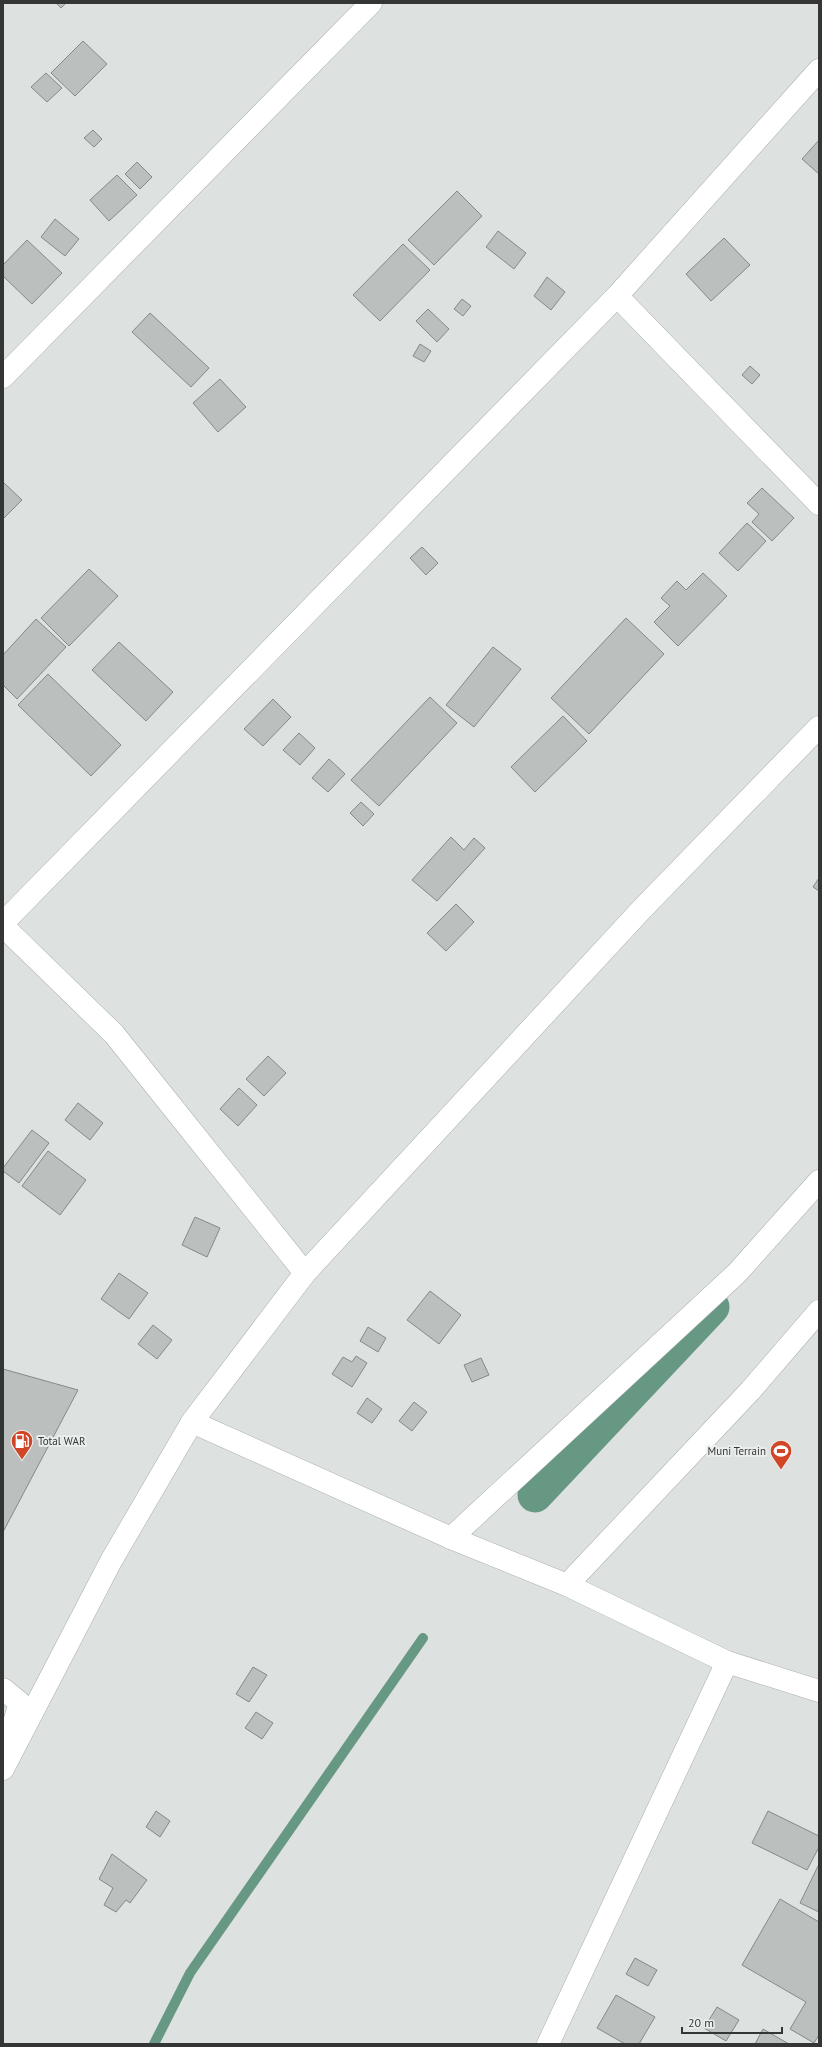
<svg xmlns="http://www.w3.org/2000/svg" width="822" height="2047" font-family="'PT Sans',sans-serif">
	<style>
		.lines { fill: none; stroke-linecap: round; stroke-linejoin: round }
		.stream { stroke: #679883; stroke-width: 10 }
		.canal { stroke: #679883; stroke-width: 35 }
		.building { fill: #bbbfbd; stroke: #858987 }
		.minor-casing { stroke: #aaafad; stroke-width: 23 }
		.major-casing { stroke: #aaafad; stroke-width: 23 }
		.highway-casing { stroke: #aaafad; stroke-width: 23 }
		.minor { stroke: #fff; stroke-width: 22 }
		.major { stroke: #fff; stroke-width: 22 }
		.highway { stroke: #fff; stroke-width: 22 }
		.labels { text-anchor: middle; stroke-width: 4; stroke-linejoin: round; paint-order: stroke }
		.poi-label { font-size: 11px; fill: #343635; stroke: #eaeeec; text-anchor: start }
	</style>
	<rect width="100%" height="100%" fill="#dde1df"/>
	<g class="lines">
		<polyline class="stream" points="154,2044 190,1973 423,1638"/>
		<polyline class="canal" points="535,1495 712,1307"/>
	</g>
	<g class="building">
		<polygon points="56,3 66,3 61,8"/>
		<polygon points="83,41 107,64 75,96 51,73"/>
		<polygon points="46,73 62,88 47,102 31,87"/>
		<polygon points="93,130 102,139 94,147 84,138"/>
		<polygon points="819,140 819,174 802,159"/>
		<polygon points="137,162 152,177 140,189 125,174"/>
		<polygon points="117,175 137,195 109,221 90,200"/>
		<polygon points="457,191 482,216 434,265 408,240"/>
		<polygon points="55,219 79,239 65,256 41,237"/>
		<polygon points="498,231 526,253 514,269 486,247"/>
		<polygon points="724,238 750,265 711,301 686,274"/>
		<polygon points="27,240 62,273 32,304 3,276 3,265"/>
		<polygon points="403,244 430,270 380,321 353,295"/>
		<polygon points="547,277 565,292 551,310 534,296"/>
		<polygon points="462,299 471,306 463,316 454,309"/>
		<polygon points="428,309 449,329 437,342 416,321"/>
		<polygon points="150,313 209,368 191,387 132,332"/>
		<polygon points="420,344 431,351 424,362 413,356"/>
		<polygon points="750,366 760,375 752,384 742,375"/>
		<polygon points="220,379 246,407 218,432 193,403"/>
		<polygon points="3,482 22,500 3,519"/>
		<polygon points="762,488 794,518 772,541 752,522 759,514 747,503"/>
		<polygon points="747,523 766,541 738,571 719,553"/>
		<polygon points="422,547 438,563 426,575 410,558"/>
		<polygon points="89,569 118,596 69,646 41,618"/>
		<polygon points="703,573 727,596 678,646 654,622 670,606 661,598 677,581 686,590"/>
		<polygon points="626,618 664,654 589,734 551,698"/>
		<polygon points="36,619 66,647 17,699 3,685 3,655"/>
		<polygon points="119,642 173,692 146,721 92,670"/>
		<polygon points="493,647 521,669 474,727 446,705"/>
		<polygon points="48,674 121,745 91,776 18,705"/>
		<polygon points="430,697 457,723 379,806 351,780"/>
		<polygon points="273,699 291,717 263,746 244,729"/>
		<polygon points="563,716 587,741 535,792 511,767"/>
		<polygon points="299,733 315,748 300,765 283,750"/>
		<polygon points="329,759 345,774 328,792 312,778"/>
		<polygon points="361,802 374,814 363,826 350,813"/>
		<polygon points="451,837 464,850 474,838 485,848 437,901 412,880"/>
		<polygon points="819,878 819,891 813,887"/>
		<polygon points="456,904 474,922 446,951 427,933"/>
		<polygon points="268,1056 286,1073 264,1096 246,1079"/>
		<polygon points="239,1088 257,1105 238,1126 220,1109"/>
		<polygon points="78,1103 103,1123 90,1140 65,1120"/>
		<polygon points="32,1130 49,1143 19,1183 3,1171 3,1168"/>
		<polygon points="48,1151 86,1180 60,1215 22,1186"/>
		<polygon points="195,1217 220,1228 207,1257 182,1245"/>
		<polygon points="119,1273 148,1293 129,1319 101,1299"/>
		<polygon points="430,1291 461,1315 439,1344 407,1320"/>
		<polygon points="153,1325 172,1340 157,1359 138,1344"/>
		<polygon points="368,1327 386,1338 378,1352 360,1341"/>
		<polygon points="356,1356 367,1363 352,1387 332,1374 343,1357 352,1362"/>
		<polygon points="481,1358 489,1375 472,1382 464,1365"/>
		<polygon points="3,1369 78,1390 3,1532"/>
		<polygon points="367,1398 382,1409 372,1423 357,1413"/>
		<polygon points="414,1402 427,1412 412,1431 399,1421"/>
		<polygon points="253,1667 267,1675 249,1702 236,1694"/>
		<polygon points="256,1712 273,1723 262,1739 245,1728"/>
		<polygon points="156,1811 170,1821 160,1837 146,1827"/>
		<polygon points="768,1811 819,1836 819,1847 807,1870 752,1843"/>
		<polygon points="112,1854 147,1880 130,1903 126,1900 116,1912 104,1905 113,1888 99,1879"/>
		<polygon points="819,1864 819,1912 800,1903"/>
		<polygon points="780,1899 819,1922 819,2035 814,2043 790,2029 806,2002 742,1965"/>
		<polygon points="635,1958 657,1970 648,1986 626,1974"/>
		<polygon points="616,1995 655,2017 639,2044 625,2044 597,2028"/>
		<polygon points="717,2007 739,2020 726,2041 704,2028"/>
		<polygon points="763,2029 789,2044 755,2044"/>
	</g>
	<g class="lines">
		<g class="minor-casing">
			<g id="minor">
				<polyline points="617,296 819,504"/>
				<polyline points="3,377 371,3"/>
				<polyline points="3,923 617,296 819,70"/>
				<polyline points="3,926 114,1034 305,1273"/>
				<polyline points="451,1538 737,1273 819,1181"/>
				<polyline points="567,1585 750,1391 819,1311"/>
				<polyline points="3,1689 20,1703 5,1752"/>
				<polyline points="548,2044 727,1662"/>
			</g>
		</g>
		<g class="major-casing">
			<polyline id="major" points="192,1422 451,1538 567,1585 727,1662 819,1691"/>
		</g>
		<g class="highway-casing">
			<polyline id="highway" points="3,1769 111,1561 192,1422 305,1273 642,909 819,727"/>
		</g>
		<use href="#minor" class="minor"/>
		<use href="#major" class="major"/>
		<use href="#highway" class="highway"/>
	</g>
	<defs>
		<g id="fuel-pin" transform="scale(1.15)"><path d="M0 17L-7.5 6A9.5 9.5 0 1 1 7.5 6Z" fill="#d04627" stroke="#eaeeec"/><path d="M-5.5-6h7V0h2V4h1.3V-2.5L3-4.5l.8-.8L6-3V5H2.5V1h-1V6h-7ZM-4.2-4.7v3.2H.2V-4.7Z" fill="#fff"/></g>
		<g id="stadium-pin" transform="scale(1.15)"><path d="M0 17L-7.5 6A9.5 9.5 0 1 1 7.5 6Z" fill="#d04627" stroke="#eaeeec"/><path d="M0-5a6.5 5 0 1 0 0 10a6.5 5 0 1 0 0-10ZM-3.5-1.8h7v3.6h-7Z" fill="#fff"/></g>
	</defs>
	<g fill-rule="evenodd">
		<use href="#fuel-pin" x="22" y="1441"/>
		<use href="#stadium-pin" x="781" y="1451"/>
	</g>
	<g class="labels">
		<g class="poi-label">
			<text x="38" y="1445">Total WAR</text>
			<text x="766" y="1455" text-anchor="end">Muni Terrain</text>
		</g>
	</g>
	<rect width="822" height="2047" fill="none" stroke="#343635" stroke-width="8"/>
	<path d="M682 2027v6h100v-6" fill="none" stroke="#343635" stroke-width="2"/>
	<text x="688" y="2027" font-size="12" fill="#343635" stroke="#eaeeec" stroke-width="3" paint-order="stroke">20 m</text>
</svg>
